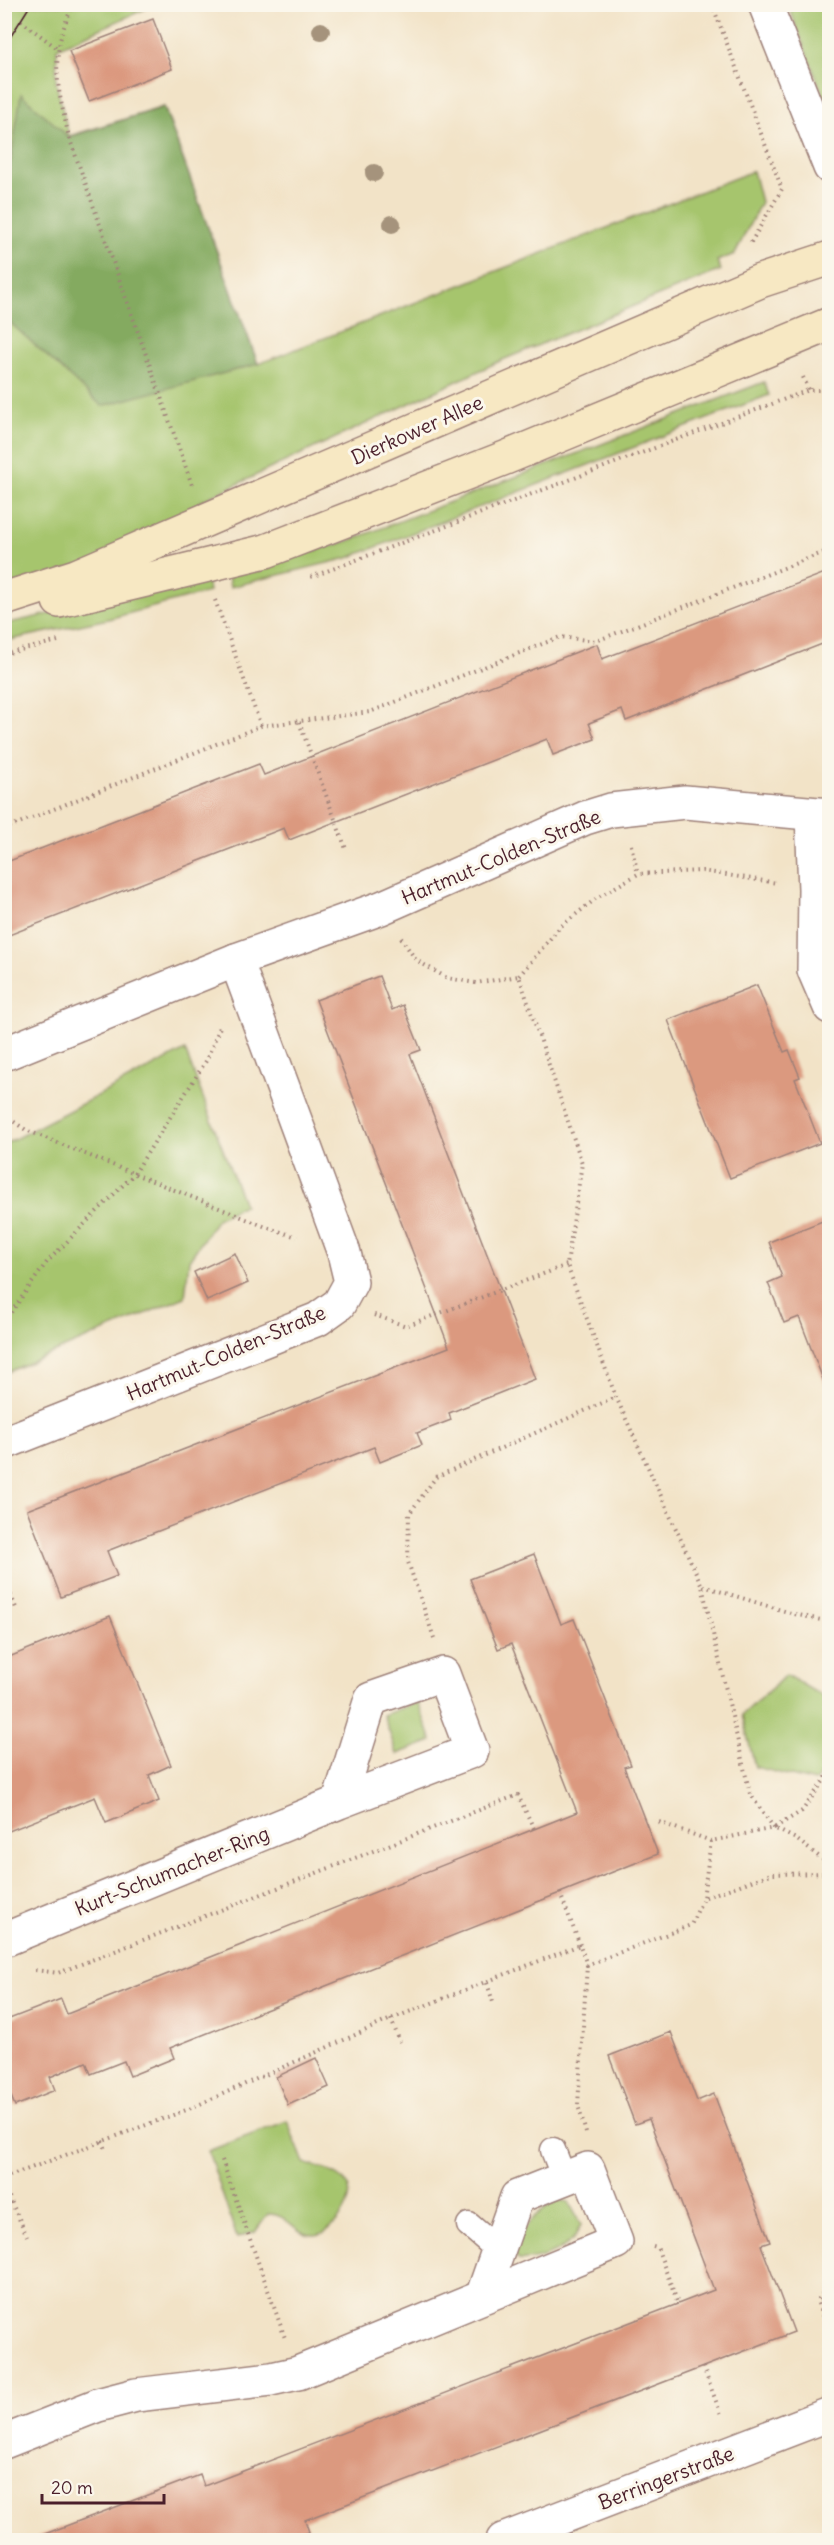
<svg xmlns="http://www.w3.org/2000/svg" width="834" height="2545" font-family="Delius,sans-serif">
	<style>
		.green { fill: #a6c56d; stroke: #78724c; stroke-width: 1.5 }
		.forest { fill: #84aa60; stroke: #676446; stroke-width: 1.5 }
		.building { fill: #db997f }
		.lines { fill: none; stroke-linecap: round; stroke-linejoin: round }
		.service-casing { stroke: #9e8179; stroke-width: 27 }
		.minor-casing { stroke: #9e8179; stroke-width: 36 }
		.secondary-casing { stroke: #9e8179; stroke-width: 36 }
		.path { stroke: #9e8179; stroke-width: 4; stroke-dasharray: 1.5 4.5; stroke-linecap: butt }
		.service { stroke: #fff; stroke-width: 24 }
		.minor { stroke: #fff; stroke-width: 33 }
		.secondary { stroke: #f7e8c3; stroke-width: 33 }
		.tram { stroke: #4a1f2b; stroke-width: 1.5 }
		.tree { fill: #a5937c }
		.labels { text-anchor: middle; stroke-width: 6; stroke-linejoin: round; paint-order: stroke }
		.street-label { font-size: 20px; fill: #4a1f2b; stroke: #fbf7ec }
	</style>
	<rect width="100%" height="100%" fill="#fbf7ec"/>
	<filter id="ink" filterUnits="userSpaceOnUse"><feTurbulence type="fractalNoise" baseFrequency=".0167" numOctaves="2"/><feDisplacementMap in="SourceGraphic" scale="12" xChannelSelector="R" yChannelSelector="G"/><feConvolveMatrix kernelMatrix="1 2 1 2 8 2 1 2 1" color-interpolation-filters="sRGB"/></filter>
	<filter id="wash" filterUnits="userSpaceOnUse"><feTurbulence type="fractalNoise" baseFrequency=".008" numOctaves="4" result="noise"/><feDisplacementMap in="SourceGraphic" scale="24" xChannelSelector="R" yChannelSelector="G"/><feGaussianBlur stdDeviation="1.35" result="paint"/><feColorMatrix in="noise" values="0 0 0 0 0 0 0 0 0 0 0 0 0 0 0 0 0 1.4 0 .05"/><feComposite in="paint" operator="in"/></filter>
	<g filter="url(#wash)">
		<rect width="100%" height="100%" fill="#f2e3c7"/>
		<g class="green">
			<polygon points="5,5 154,5 57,48 56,83 69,136 164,107 258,364 753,171 761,202 735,254 717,261 721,270 500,361 199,502 206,522 5,599"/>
			<polygon points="788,5 829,5 829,111"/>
			<polygon points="764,382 769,395 348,558 230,587 228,576 348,541"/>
			<polygon points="207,579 209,592 108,619 5,641 4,624"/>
			<polygon points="185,1050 244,1205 217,1219 189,1260 185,1297 5,1373 5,1144"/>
			<polygon points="786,1675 829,1700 829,1763 815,1782 755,1767 742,1715"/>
			<polygon points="418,1702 432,1741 397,1754 383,1715"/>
			<path d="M 287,2121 L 304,2163 C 318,2168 341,2171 348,2186 C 356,2203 331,2237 312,2235 C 294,2234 288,2213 268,2214 L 255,2232 L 237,2238 L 208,2151 Z"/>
			<path d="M 558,2200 L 569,2202 L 581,2225 C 578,2229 577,2235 574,2238 C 563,2251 535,2262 519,2260 L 514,2254 C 518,2230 537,2211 558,2200 Z"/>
		</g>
		<polygon class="forest" points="21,94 69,137 164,107 258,364 102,406 5,318 5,197"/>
		<g id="blocks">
			<g class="building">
				<polygon points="153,19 172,69 89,101 69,51"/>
				<polygon points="830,571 830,641 626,721 622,710 589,723 595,739 553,755 547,739 289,840 284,828 4,937 4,863 259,764 264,775 597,644 602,659"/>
				<polygon points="379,976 392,1010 403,1005 421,1050 410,1054 535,1379 449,1413 451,1420 417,1433 422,1445 380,1462 374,1447 107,1551 117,1576 61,1597 27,1510 449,1347 316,1000"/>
				<polygon points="757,985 784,1052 789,1050 800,1077 795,1079 820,1143 730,1178 668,1020"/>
				<polygon points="830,1218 830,1395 829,1395 799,1317 784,1323 768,1283 782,1277 769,1242"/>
				<polygon points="235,1253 248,1283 207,1301 194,1272"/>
				<polygon points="534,1554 561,1624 574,1619 631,1765 624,1767 658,1854 170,2048 174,2058 130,2076 124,2061 91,2074 86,2062 50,2077 55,2090 15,2106 8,2089 4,2090 4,2021 61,1999 67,2014 577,1812 511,1644 498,1649 470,1579"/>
				<polygon points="110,1616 171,1765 149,1775 159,1801 106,1823 95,1797 4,1833 4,1659"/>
				<polygon points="671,2032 697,2101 714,2094 770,2242 761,2245 794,2332 305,2520 309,2532 287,2540 263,2540 262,2539 225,2540 224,2538 217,2540 29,2540 200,2475 204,2486 714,2290 649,2119 635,2124 609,2056"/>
				<polygon points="316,2058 329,2087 288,2105 276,2077"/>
			</g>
		</g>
	</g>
	<g filter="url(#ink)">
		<use href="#blocks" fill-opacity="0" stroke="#9e8179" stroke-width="1.5"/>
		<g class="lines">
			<g class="service-casing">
				<g id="service">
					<polyline points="553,2150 564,2178"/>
					<polyline points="469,2225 498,2250"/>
				</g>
			</g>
			<g class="minor-casing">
				<g id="minor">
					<polyline points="765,4 830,167"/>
					<polyline points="812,815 815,889 814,970 830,1007"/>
					<polyline points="4,1054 236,960 381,908 585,818 611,810 685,802 830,815"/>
					<polyline points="4,1443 318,1319 339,1304 351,1282 344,1253 236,960"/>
					<polyline points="4,1940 339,1802 472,1751 443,1674 371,1699 339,1802"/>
					<polyline points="4,2442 98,2405 136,2395 271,2379 298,2373 616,2242 588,2169 517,2197 482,2297"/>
					<polyline points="503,2540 830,2414"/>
				</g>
			</g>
			<g class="secondary-casing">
				<g id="secondary">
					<polyline points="4,599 76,576 760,281 830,258"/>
					<polyline points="59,601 266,551 505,458 830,324"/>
				</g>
			</g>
			<g class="path">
				<path d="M 74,4 C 48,54 57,86 69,137 L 192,485"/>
				<polyline points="712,4 782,189 750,244"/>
				<polyline points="21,21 57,48"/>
				<polyline points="803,377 809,390"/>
				<polyline points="311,577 809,390 830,390"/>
				<polyline points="215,600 261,726"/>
				<polyline points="4,654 62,640"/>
				<polyline points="299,722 346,849"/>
				<polyline points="4,829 261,726 370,712 560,637 596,641 830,550"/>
				<polyline points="631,845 638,874"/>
				<polyline points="401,938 416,960 447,978 476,983 519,976 582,1163 567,1265 616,1397 702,1586 750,1794 774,1828 711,1841 703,1898 771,1874 830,1873"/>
				<polyline points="519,976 560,927 598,897 638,874 702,871 777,883"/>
				<polyline points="4,1115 26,1130 266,1227 297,1237"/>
				<polyline points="374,1315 406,1326 567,1265"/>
				<polyline points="4,1322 47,1262 134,1174 206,1061 220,1027"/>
				<polyline points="4,1578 16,1608"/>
				<polyline points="703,1586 794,1614 830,1622"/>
				<polyline points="434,1638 408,1562 409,1514 436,1477 616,1397"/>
				<polyline points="830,1772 802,1811 774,1828 796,1839 830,1865"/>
				<polyline points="659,1822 711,1841"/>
				<polyline points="560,1893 580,1945"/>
				<polyline points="35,1970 58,1973 518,1795 534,1829"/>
				<polyline points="487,1983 493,2002"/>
				<polyline points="391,2019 400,2042"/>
				<polyline points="586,2133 578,2105 587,1965"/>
				<polyline points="102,2141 107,2151"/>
				<polyline points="222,2160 285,2338"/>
				<polyline points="4,2178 189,2109 391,2019 580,1945 587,1965 691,1925 703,1898"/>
				<polyline points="4,2186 27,2236"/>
				<polyline points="653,2246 657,2247 678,2304"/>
				<polyline points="830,2284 817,2301 830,2337"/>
				<polyline points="703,2367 722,2417"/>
			</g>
			<use href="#service" class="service"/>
			<use href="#minor" class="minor"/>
			<use href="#secondary" class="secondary"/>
			<polyline class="tram" points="4,47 31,4"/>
		</g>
		<g class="tree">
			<circle cx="321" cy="31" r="9"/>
			<circle cx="374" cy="173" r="9"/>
			<circle cx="392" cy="224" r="9"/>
		</g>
	</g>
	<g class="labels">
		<g class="street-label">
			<text transform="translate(417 430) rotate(-24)" y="7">Dierkower Allee</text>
			<text transform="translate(501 857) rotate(-23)" y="7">Hartmut-Colden-Straße</text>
			<text transform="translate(226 1353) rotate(-23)" y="7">Hartmut-Colden-Straße</text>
			<text transform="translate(172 1871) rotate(-22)" y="7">Kurt-Schumacher-Ring</text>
			<text transform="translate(666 2478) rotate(-21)" y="7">Berringerstraße</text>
		</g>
	</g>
	<rect width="834" height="2545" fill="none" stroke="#fbf7ec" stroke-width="24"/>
	<path d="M42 2494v9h122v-9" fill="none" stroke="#4a1f2b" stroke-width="3"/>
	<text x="51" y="2494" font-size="18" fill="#4a1f2b" stroke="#fbf7ec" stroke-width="4.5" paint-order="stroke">20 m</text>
</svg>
